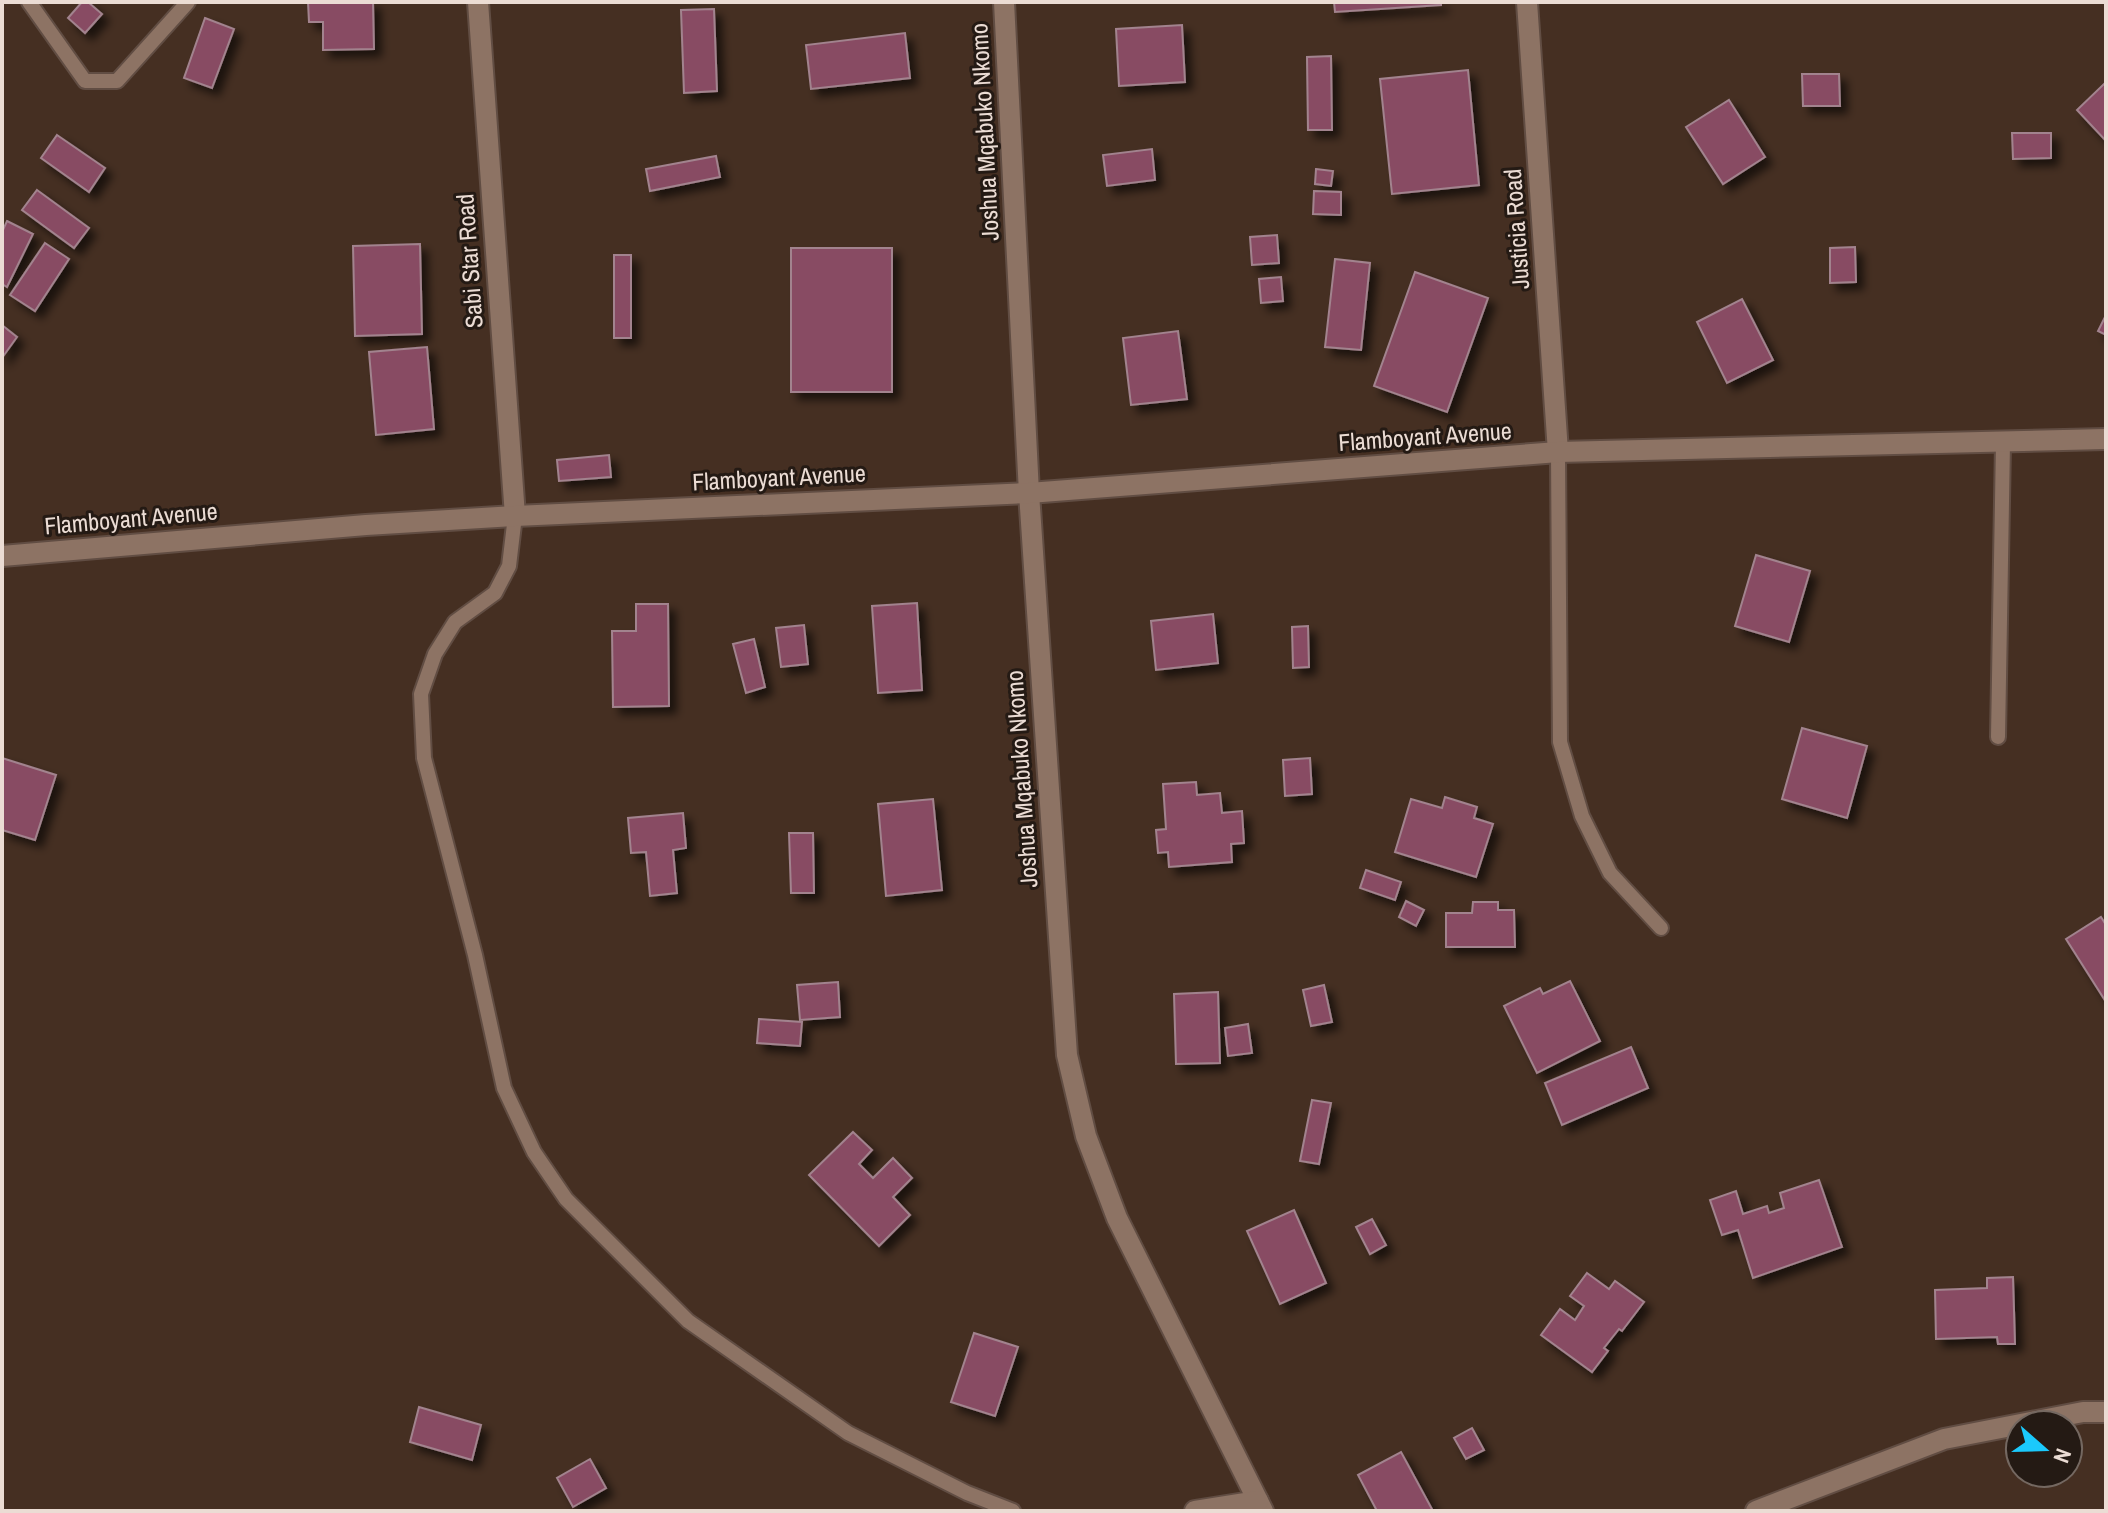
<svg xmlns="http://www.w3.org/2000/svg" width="2108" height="1513" font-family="'Archivo Narrow',sans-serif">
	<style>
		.building { fill: #884c63; stroke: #a2838e; stroke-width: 2; filter: url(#shadow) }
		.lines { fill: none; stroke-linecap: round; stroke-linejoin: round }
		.service-casing { stroke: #614d43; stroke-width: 18 }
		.minor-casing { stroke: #614d43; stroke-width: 24 }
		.service { stroke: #8d7364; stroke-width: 14 }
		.minor { stroke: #8d7364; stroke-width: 20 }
		.labels { text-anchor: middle; stroke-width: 6; stroke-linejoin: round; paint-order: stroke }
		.street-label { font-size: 24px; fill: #ebdcd4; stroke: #241a14 }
	</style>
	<defs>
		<filter id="shadow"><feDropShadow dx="7" dy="7" stdDeviation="4" flood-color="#0009"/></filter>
	</defs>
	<rect width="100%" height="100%" fill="#452f22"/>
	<g class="building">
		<polygon points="82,2 88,2 102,14 85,33 68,18"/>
		<polygon points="308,2 373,2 374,49 323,50 323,22 309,22"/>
		<polygon points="1334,2 1441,2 1441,5 1335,12"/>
		<polygon points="714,9 717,91 684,93 681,10"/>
		<polygon points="205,18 234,29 212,88 184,78"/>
		<polygon points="1182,25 1185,82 1119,86 1116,29"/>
		<polygon points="905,33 910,78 811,89 806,45"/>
		<polygon points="1331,56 1332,130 1308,130 1307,57"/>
		<polygon points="1468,70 1479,185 1392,194 1380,79"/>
		<polygon points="1802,74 1839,74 1840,106 1803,106"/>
		<polygon points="2106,82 2106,141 2077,110"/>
		<polygon points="1729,100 1765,157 1723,184 1686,127"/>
		<polygon points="2012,133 2051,133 2051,158 2013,159"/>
		<polygon points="57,135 105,168 89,192 41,158"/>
		<polygon points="1152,149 1155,180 1107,186 1103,155"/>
		<polygon points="716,156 720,177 650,191 646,169"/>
		<polygon points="1316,169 1333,171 1331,186 1315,184"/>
		<polygon points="37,190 89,228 74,248 22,210"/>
		<polygon points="1314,191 1341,192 1341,215 1313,214"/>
		<polygon points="7,221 33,234 7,287 2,284 2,232"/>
		<polygon points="1277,235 1279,263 1252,265 1250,237"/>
		<polygon points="45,243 69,259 35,311 10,295"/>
		<polygon points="420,244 422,334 355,336 353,246"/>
		<polygon points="1855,247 1856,282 1830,283 1830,248"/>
		<rect x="791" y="248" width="101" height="144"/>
		<rect x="614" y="255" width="17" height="83"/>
		<polygon points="1335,259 1370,263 1361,350 1325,347"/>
		<polygon points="1415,272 1488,298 1447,412 1374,386"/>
		<polygon points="1281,277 1283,301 1261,303 1259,279"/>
		<polygon points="1742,299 1773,360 1727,383 1697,322"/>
		<polygon points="2106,315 2106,335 2098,331"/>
		<polygon points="2,325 17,337 2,358"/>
		<polygon points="1178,331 1187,399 1131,405 1123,338"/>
		<polygon points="427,347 434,429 376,435 369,352"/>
		<polygon points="609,455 611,477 559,481 557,460"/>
		<polygon points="1756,555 1810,571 1789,642 1735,626"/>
		<polygon points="917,603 922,690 878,693 872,606"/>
		<polygon points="636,604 668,604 669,706 613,707 612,631 636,631"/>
		<polygon points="1213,614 1218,663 1156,670 1151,621"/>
		<polygon points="804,625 808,664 781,667 776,628"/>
		<polygon points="1308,626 1309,667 1293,668 1292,627"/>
		<polygon points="754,639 765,687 746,693 733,644"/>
		<polygon points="1802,728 1867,746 1847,818 1782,799"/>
		<polygon points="2,758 56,775 35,840 2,830"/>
		<polygon points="1310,758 1312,794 1285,796 1283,760"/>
		<polygon points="1196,782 1197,795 1220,793 1222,813 1242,811 1244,843 1231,844 1232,862 1169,867 1168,852 1158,853 1156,830 1166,829 1163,784"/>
		<polygon points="1445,797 1477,807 1474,818 1493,824 1476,877 1395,852 1411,799 1442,808"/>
		<polygon points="933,799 942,890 886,896 878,804"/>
		<polygon points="683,813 686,848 673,850 677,893 650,896 646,852 631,853 628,818"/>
		<polygon points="789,833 813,833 814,893 791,893"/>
		<polygon points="1366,870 1401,882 1395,900 1360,888"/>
		<polygon points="1406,901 1424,910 1416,926 1399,917"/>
		<polygon points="1473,902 1498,902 1498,910 1514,910 1515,947 1446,947 1446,913 1472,913"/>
		<polygon points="2101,917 2106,925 2106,1002 2066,939"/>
		<polygon points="1570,981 1600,1041 1537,1073 1504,1006 1540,988 1543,994"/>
		<polygon points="838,982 840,1017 800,1020 797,985"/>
		<polygon points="1324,985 1332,1022 1311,1026 1303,990"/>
		<polygon points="1218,992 1220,1063 1176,1064 1174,994"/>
		<polygon points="759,1019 802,1022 800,1046 757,1043"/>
		<polygon points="1248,1024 1252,1053 1228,1056 1225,1028"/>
		<polygon points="1631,1047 1648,1088 1562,1125 1545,1083"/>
		<polygon points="1312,1100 1331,1103 1319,1164 1300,1161"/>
		<polygon points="853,1132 872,1150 859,1164 873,1178 893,1158 912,1178 893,1197 910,1215 879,1246 809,1175"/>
		<polygon points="1819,1180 1842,1247 1753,1278 1738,1230 1722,1235 1710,1200 1736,1191 1743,1214 1767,1206 1769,1213 1784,1208 1780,1193"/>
		<polygon points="1294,1210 1326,1283 1280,1304 1247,1231"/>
		<polygon points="1372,1219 1386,1245 1370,1254 1356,1227"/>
		<polygon points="1587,1273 1609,1289 1615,1281 1644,1302 1622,1331 1619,1329 1604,1348 1608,1351 1592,1372 1541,1335 1560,1309 1575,1320 1584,1306 1570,1296"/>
		<polygon points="2013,1277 2015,1344 1998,1344 1997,1337 1936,1339 1935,1290 1987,1288 1987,1278"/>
		<polygon points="974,1333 1018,1347 995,1416 951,1402"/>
		<polygon points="419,1407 481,1425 472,1460 410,1442"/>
		<polygon points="1472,1428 1484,1450 1466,1459 1454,1438"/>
		<polygon points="1401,1452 1433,1511 1377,1511 1358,1475"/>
		<polygon points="590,1459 606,1488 573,1507 557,1478"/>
	</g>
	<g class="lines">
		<g class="service-casing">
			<g id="service">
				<polyline points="29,2 85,81 117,81 188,2"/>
				<polyline points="1558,452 1560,742 1582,816 1610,873 1661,928"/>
				<polyline points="515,516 509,566 495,593 455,622 435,654 421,694 424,758 475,955 504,1088 534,1152 566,1199 688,1321 848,1433 967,1493 1013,1511"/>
				<polyline points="1998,737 2003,443"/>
			</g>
		</g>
		<g class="minor-casing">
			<g id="minor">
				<polyline points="478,2 515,516"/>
				<polyline points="1004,2 1029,493 1067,1055 1086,1136 1117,1218 1263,1511"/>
				<polyline points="1527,2 1558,452"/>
				<polyline points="2,556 366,525 515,516 1029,493 1558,452 2106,439"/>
				<polyline points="1195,1511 1258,1501"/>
				<polyline points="1756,1511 1944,1439 2083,1412 2106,1412"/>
			</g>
		</g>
		<use href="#service" class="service"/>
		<use href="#minor" class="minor"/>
	</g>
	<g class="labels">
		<g class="street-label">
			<text transform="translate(985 132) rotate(-93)" y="8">Joshua Mqabuko Nkomo</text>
			<text transform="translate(1517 229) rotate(-94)" y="8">Justicia Road</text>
			<text transform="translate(470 261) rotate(-94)" y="8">Sabi Star Road</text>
			<text transform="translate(1425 437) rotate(-4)" y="8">Flamboyant Avenue</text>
			<text transform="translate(779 478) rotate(-3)" y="8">Flamboyant Avenue</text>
			<text transform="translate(131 519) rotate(-5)" y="8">Flamboyant Avenue</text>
			<text transform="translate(1022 779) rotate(-94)" y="8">Joshua Mqabuko Nkomo</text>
		</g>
	</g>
	<rect width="2108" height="1513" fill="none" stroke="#ebdcd4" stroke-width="8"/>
	<g transform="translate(2044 1449) rotate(110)"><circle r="38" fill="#241a14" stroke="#746861" stroke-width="2"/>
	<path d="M0-6L14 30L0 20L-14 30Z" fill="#1bc9fc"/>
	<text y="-12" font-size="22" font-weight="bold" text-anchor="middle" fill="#ebdcd4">N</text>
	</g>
</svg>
